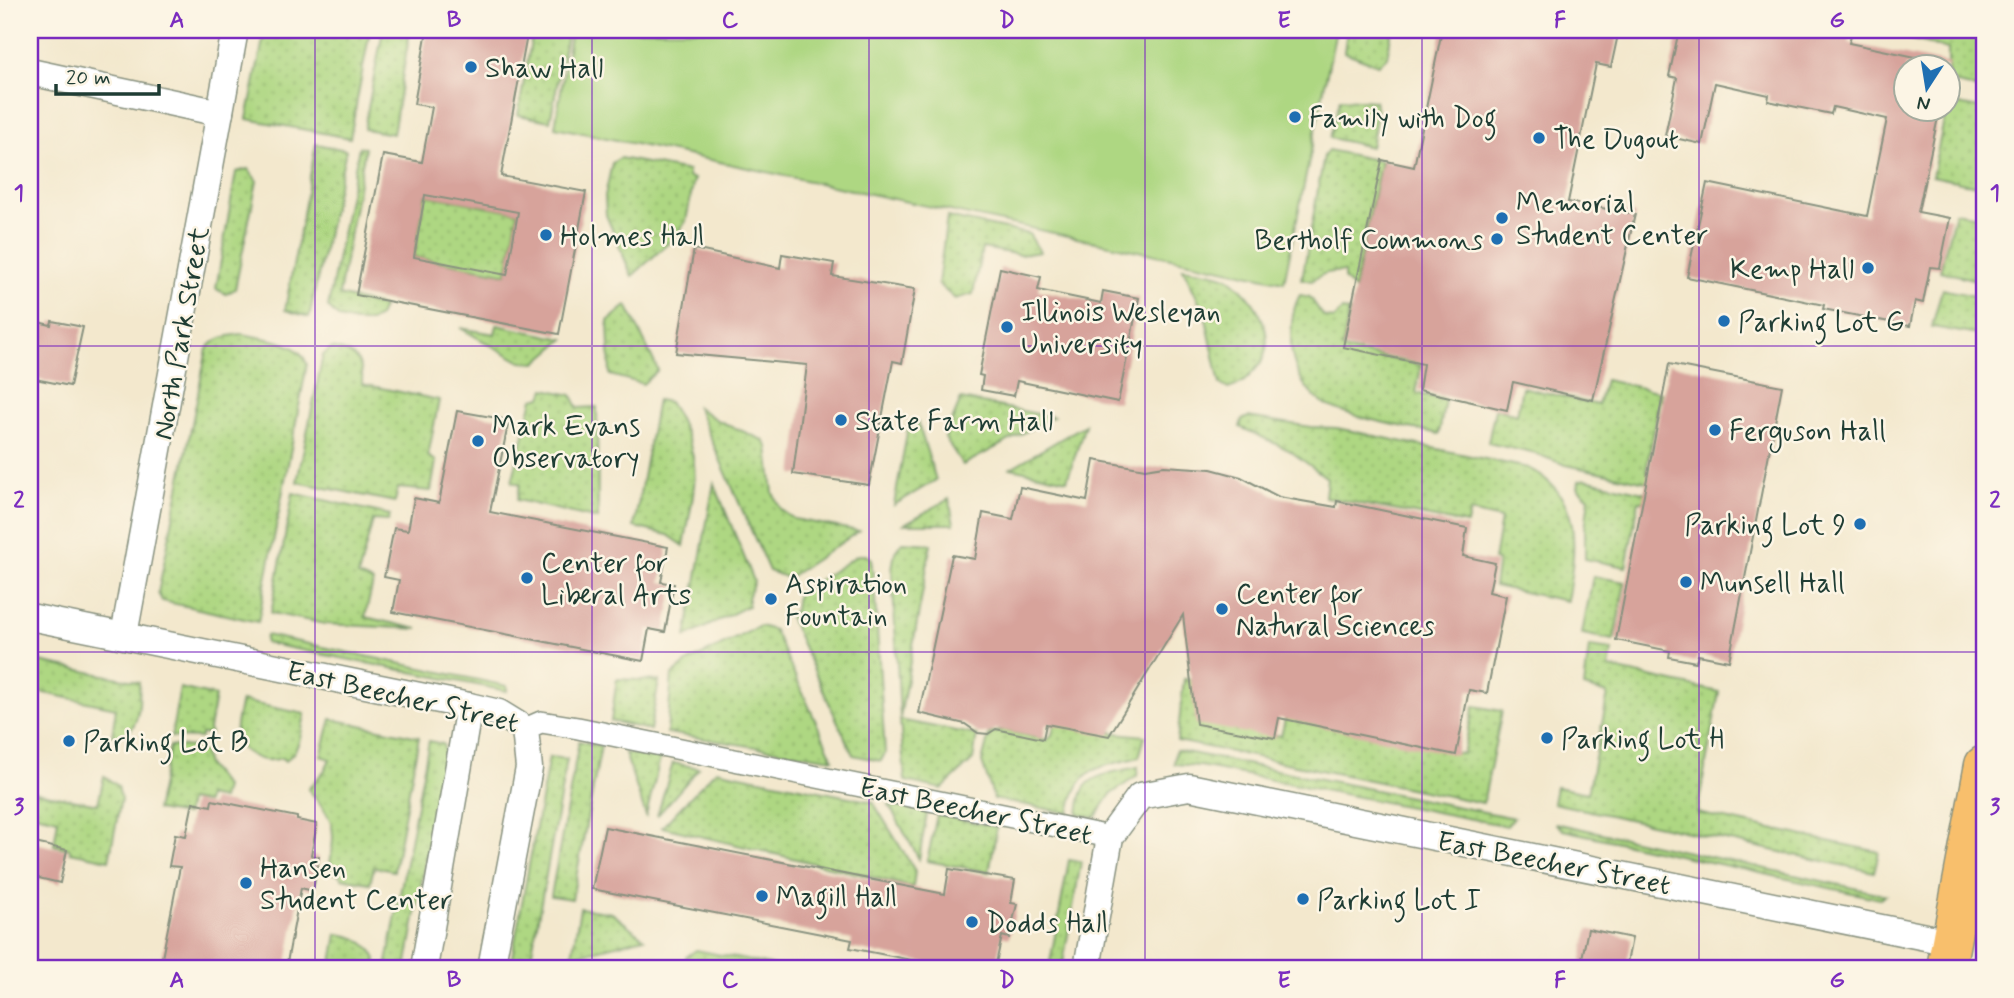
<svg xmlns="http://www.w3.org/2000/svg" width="2014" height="998" font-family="Mynerve,sans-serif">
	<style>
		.grass { fill: url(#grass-dots); stroke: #668a5b; stroke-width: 2 }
		.park { fill: #aed782; stroke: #668a5b; stroke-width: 2 }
		.building { fill: #d7a39b; fill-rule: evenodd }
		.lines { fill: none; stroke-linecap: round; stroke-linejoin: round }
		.pedestrian-casing { stroke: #899280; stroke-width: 24 }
		.minor-casing { stroke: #899280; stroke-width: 29 }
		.primary-casing { stroke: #899280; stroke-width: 41 }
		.pedestrian { stroke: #fff; stroke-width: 21 }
		.minor { stroke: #fff; stroke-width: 26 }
		.primary { stroke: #f8bf6c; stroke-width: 38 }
		.grid { fill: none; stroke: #7b2cbf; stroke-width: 2; stroke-opacity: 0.55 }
		.poi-dot { fill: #1f6fb2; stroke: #fcf5e5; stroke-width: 2.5 }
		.labels { text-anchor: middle; stroke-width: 5; stroke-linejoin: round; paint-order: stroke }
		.poi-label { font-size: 28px; fill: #1f3d34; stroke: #fcf5e5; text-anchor: start }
		.street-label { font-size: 28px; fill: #1f3d34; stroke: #fcf5e5 }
		.neatline { fill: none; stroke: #7b2cbf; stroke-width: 2.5 }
		.grid-label { font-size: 23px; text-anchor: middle; font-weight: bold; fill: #7b2cbf }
	</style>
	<defs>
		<pattern id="grass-dots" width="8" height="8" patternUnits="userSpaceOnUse" patternTransform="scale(1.75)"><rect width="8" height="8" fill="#aed782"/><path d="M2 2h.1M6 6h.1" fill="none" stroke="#95b971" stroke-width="1.8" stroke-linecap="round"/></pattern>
	</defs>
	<rect width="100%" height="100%" fill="#fcf5e5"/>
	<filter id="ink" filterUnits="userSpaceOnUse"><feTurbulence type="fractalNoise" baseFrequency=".0143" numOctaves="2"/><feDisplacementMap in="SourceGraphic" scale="14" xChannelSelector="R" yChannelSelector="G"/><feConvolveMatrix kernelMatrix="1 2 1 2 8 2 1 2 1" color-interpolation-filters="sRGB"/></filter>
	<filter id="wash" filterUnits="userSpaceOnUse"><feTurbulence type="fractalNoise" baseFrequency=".00686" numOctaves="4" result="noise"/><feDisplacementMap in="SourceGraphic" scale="28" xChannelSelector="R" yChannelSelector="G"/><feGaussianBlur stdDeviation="1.57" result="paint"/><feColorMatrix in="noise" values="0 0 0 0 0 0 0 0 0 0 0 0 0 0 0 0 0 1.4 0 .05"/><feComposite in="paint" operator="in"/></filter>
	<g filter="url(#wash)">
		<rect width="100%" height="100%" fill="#f3e8cd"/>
		<g class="grass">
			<polygon points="265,30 370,30 350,138 247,119"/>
			<polygon points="383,30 410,30 393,134 364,129"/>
			<polygon points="533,30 568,30 550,121 518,115"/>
			<polygon points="1347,30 1392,30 1387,57 1378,65 1344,52"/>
			<polygon points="1875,30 1984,30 1984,90 1948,82 1948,49"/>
			<polygon points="1340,99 1375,101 1377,112 1371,147 1330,138"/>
			<polygon points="1948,102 1984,109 1984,187 1932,176"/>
			<polygon points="316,144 346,150 309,317 285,310"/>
			<polygon points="359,147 365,148 339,295 383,307 379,317 370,322 355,322 339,318 328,307"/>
			<path d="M 1328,150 L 1381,161 L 1354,290 L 1344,279 L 1344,272 C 1331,271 1322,273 1312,281 L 1302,279 L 1324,156 Z"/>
			<polygon points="620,158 688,171 688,177 694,179 686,221 676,236 632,276 606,215 605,196 612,163"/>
			<polygon points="248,169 257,181 235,289 226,294 216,289 236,172"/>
			<polygon points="425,195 518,212 507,274 414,257"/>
			<polygon points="1955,212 1984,217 1984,282 1940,271"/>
			<polygon points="947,217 1029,234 1040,252 1020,255 982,248 973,294 955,299 938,284"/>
			<path d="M 1183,268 C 1194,270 1221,272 1230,279 C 1257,299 1283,342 1254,371 C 1246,380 1240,386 1228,389 L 1220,384 L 1205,314 Z"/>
			<polygon points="1942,289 1984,298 1984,336 1932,327"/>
			<path d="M 1300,295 L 1310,297 L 1324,317 L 1334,319 L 1342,310 L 1349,311 L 1342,349 L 1421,365 L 1416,393 L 1445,400 L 1439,434 C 1407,427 1348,418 1323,403 C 1303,391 1291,364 1291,342 C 1291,327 1292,308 1300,295 Z"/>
			<polygon points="627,305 658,370 643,384 610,375 608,321"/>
			<polygon points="497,325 564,339 536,363 521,362 460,328 495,334"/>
			<path d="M 242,334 C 264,339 299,340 307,364 L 258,622 L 162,601 L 158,593 L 207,349 C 216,337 228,336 242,334 Z"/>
			<path d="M 332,348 C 355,352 364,362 362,384 L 439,400 L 428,456 L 436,461 L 431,491 L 398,488 L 395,502 L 297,482 L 323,355 Z"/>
			<polygon points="1605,380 1661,392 1646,471 1653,474 1651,483 1566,465 1536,454 1488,443 1495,409 1517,415 1522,387 1598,405"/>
			<polygon points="545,389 572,395 578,408 597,407 598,519 517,500 520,484 512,482 533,399 542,397"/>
			<polygon points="961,399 1053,417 963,465 945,438"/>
			<path d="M 657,400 L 669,402 C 706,460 695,483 684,546 L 668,535 L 634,527 Z"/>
			<polygon points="697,407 717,420 763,440 768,447 773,493 781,510 794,519 859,531 788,578 769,571"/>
			<path d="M 1248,417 L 1311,427 L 1337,428 L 1528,468 C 1584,496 1576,548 1567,601 L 1494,586 L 1498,561 L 1494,560 L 1501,519 L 1470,512 L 1467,524 L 1325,497 L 1327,478 L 1289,450 L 1240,427 L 1242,420 Z"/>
			<polygon points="909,422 918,423 936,480 894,505"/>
			<polygon points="1085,425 1067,480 1011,468"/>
			<polygon points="1585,479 1648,493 1647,502 1639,501 1626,567 1585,559 1585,529 1589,498 1578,488 1579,481"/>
			<polygon points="714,483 754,581 748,598 748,606 686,637"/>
			<polygon points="293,493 390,515 388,521 373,520 358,576 373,582 365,617 418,629 325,624 271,613"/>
			<polygon points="949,499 954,524 904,524"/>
			<polygon points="902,542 931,544 900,718 892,569 895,552"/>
			<polygon points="858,555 866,555 871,559 874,583 885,753 881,761 853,755 789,616 795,610 797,594"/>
			<polygon points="1593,576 1625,582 1614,640 1582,634"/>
			<polygon points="760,626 774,630 833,759 667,733 672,675 688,662"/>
			<polygon points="266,635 507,686 507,691 265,643"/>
			<polygon points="1589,647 1612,650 1609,668 1719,692 1697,813 1879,852 1874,872 1553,803 1556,787 1588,793 1608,694 1584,687"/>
			<path d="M 30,660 L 139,682 C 140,697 141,728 123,735 C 120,737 116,736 112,736 L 116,708 L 30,690 Z"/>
			<polygon points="617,679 659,681 650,730 611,721"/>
			<polygon points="1184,679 1194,680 1198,720 1281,736 1289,703 1296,721 1463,754 1474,706 1502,711 1483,803 1177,741"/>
			<polygon points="180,688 215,696 209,729 210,734 201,734 201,738 171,737"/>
			<path d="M 241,701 L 305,714 C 301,733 301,749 285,761 L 282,758 C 267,762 259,761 246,752 C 229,741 237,719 241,701 Z"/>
			<path d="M 331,719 L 419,737 L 394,871 L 374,867 L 370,883 L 342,878 L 341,875 L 329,872 C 335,827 338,825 308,789 L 325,770 L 330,759 L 321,756 Z"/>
			<polygon points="900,720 977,735 973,760 942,789 905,781"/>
			<path d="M 1055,722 L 1116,733 L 1145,736 L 1139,757 C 1097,769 1078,765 1069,813 L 994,799 L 982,762 L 989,734 L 1003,730 L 1047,740 L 1052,735 Z"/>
			<polygon points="429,741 443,744 445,752 406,968 386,968"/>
			<polygon points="579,741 601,746 572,899 551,896"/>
			<polygon points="170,746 202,747 207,765 225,787 222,799 207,796 206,803 189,800 186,815 156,810"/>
			<polygon points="1176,750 1186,752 1514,818 1507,826 1200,766 1174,764"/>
			<polygon points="625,753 660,759 646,816"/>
			<polygon points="549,757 567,759 529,968 510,968"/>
			<polygon points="673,763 699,768 657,816"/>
			<path d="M 1138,767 L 1137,776 L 1111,794 L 1095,818 L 1078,814 C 1079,805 1080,794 1085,787 C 1094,773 1123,771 1138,767 Z"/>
			<polygon points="716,770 873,802 915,871 913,887 662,827"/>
			<polygon points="104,776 118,786 121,799 109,860 70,852 70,849 54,845 58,819 30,813 30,791 98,804"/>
			<polygon points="889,805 927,813 919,859"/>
			<polygon points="937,815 997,827 989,872 927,861"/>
			<polygon points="1555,823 1886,895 1880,899 1563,830"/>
			<polygon points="1069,860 1081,862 1062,968 1049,968"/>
			<polygon points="580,908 612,913 644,938 572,956"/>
			<path d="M 337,934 C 356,936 368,942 376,959 L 375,968 L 331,968 Z"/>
			<polygon points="696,950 785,968 686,968 686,957"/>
		</g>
		<polygon class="park" points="571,30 1336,30 1284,282 555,127"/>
		<g id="blocks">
			<g class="building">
				<path d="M 427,30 L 528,30 L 501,176 L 586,192 L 559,334 L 356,295 L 383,155 L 422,162 L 432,107 L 414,104 ZM 425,195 L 518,212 L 507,275 L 414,257 Z"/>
				<polygon points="1442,30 1619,30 1611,67 1596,64 1568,202 1635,214 1593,400 1513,382 1507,410 1419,390 1423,364 1343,347 1382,160 1414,167"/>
				<polygon points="1679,30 1824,30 1851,35 1849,43 1949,64 1948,72 1948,66 1906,66 1906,108 1940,108 1918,212 1950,218 1940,268 1930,267 1923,303 1915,301 1910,326 1823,309 1824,305 1687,277 1707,183 1867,216 1887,119 1833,107 1831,114 1768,101 1769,95 1715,83 1702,144 1665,136 1677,78 1669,76"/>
				<polygon points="694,249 780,268 782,254 834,263 832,276 915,289 902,363 893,361 869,485 793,474 807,365 676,353"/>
				<polygon points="1000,268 1041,277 1038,290 1101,303 1103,291 1139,298 1118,402 1017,381 1014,396 981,390 983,376 979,375"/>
				<polygon points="33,321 51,325 52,321 83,327 70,386 30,378 30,336"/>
				<polygon points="1669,364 1782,386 1729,661 1698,655 1696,662 1669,657 1670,651 1616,640"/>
				<polygon points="457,411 509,420 490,512 668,547 661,582 674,584 665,632 649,629 643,661 393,612 399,580 384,577 394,528 408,530 414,498 439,503"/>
				<polygon points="1094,460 1145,469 1164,466 1211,469 1241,477 1279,497 1336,507 1337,501 1467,528 1463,556 1495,563 1489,592 1506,596 1487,693 1469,690 1456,755 1279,718 1275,738 1196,724 1183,615 1109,736 1046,724 1043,739 996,729 988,734 978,733 965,724 919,713 952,555 975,559 983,513 1013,519 1020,487 1087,501"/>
				<polygon points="212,800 297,817 297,820 317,824 311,855 319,857 313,891 301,888 286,968 160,968 180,867 169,866 175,834 186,836 193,802 211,806"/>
				<polygon points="605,827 945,894 949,869 1015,880 1011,903 1017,904 1009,938 1002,936 995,968 931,968 932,964 850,948 852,940 592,889"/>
				<polygon points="30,842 67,850 60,883 30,876"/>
				<polygon points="1588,929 1632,938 1626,968 1580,968"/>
			</g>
		</g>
	</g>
	<g filter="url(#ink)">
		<use href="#blocks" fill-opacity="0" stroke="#899280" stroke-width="2"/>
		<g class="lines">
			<g class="pedestrian-casing">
				<polyline id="pedestrian" points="525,729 541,722 578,728 1110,837"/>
			</g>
			<g class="minor-casing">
				<g id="minor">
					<polyline points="30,72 220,113"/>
					<polyline points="30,617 469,706 499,713 525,729 529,768 491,968"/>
					<polyline points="124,635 235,30"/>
					<polyline points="424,968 469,706"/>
					<polyline points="1087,968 1110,837 1140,796 1189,787 1950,942"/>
				</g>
			</g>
			<g class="primary-casing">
				<polyline id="primary" points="1946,968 1984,765"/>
			</g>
			<use href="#pedestrian" class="pedestrian"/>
			<use href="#minor" class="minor"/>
			<use href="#primary" class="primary"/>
		</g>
	</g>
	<path class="grid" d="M 315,30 L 315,968M 592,30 L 592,968M 869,30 L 869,968M 1145,30 L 1145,968M 1422,30 L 1422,968M 1699,30 L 1699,968M 30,346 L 1984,346M 30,652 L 1984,652"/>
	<g class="poi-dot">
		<circle cx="471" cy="67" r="7"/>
		<circle cx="1295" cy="117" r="7"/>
		<circle cx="1539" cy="138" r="7"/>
		<circle cx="1502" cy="218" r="7"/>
		<circle cx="546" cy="235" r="7"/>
		<circle cx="1497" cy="239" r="7"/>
		<circle cx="1868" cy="268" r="7"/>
		<circle cx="1724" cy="321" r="7"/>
		<circle cx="1007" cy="327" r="7"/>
		<circle cx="841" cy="420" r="7"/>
		<circle cx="1715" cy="430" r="7"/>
		<circle cx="478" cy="441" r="7"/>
		<circle cx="1860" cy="524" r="7"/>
		<circle cx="527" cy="578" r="7"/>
		<circle cx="1686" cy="582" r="7"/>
		<circle cx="771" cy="599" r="7"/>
		<circle cx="1222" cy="609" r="7"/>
		<circle cx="1547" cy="738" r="7"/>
		<circle cx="69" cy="741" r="7"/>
		<circle cx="246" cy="883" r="7"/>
		<circle cx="762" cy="896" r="7"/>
		<circle cx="1303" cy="899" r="7"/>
		<circle cx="972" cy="922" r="7"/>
	</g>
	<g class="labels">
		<g class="poi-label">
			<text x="485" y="77">Shaw Hall</text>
			<text x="1309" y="127">Family with Dog</text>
			<text x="1553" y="148">The Dugout</text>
			<text x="1516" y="212">Memorial<tspan x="1516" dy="32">Student Center</tspan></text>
			<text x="560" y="245">Holmes Hall</text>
			<text x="1483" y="249" text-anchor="end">Bertholf Commons</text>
			<text x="1854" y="278" text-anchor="end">Kemp Hall</text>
			<text x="1021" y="321">Illinois Wesleyan<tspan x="1021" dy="32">University</tspan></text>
			<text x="1738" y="331">Parking Lot G</text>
			<text x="855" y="430">State Farm Hall</text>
			<text x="492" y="435">Mark Evans<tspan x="492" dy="32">Observatory</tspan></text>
			<text x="1729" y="440">Ferguson Hall</text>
			<text x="1846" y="534" text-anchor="end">Parking Lot 9</text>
			<text x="541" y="572">Center for<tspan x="541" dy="32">Liberal Arts</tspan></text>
			<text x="1700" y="592">Munsell Hall</text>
			<text x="785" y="593">Aspiration<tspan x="785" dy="32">Fountain</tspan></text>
			<text x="1236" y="603">Center for<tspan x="1236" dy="32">Natural Sciences</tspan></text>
			<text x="1561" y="748">Parking Lot H</text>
			<text x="83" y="751">Parking Lot B</text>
			<text x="260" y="877">Hansen<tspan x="260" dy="32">Student Center</tspan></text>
			<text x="776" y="906">Magill Hall</text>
			<text x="1317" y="909">Parking Lot I</text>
			<text x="986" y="932">Dodds Hall</text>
		</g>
		<g class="street-label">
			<text transform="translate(180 333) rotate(-80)" y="10">North Park Street</text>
			<text transform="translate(403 696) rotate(13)" y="10">East Beecher Street</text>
			<text transform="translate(976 810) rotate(12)" y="10">East Beecher Street</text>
			<text transform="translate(1554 862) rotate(11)" y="10">East Beecher Street</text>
		</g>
	</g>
	<rect width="2014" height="998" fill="none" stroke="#fcf5e5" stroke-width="77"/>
	<g transform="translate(1927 88) rotate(192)"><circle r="33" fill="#fcf5e5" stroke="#a4ab9e" stroke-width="2"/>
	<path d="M0-5L12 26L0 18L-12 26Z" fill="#1f6fb2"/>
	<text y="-10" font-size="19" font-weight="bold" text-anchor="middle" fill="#1f3d34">N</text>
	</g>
	<path d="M56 84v10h103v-10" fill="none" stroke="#1f3d34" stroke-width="3.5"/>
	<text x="66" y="84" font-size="21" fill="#1f3d34" stroke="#fcf5e5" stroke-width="5" paint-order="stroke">20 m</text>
	<rect x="38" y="38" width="1938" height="922" class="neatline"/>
	<g class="grid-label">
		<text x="177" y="27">A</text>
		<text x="454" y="27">B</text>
		<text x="730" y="27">C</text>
		<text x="1007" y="27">D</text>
		<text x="1284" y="27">E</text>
		<text x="1560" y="27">F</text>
		<text x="1837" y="27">G</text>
		<text x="19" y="200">1</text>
		<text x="1995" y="200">1</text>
		<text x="19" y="507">2</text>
		<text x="1995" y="507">2</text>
		<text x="19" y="814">3</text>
		<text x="1995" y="814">3</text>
		<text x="177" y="987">A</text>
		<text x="454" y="987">B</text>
		<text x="730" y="987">C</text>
		<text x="1007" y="987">D</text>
		<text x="1284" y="987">E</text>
		<text x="1560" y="987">F</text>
		<text x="1837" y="987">G</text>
	</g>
</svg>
